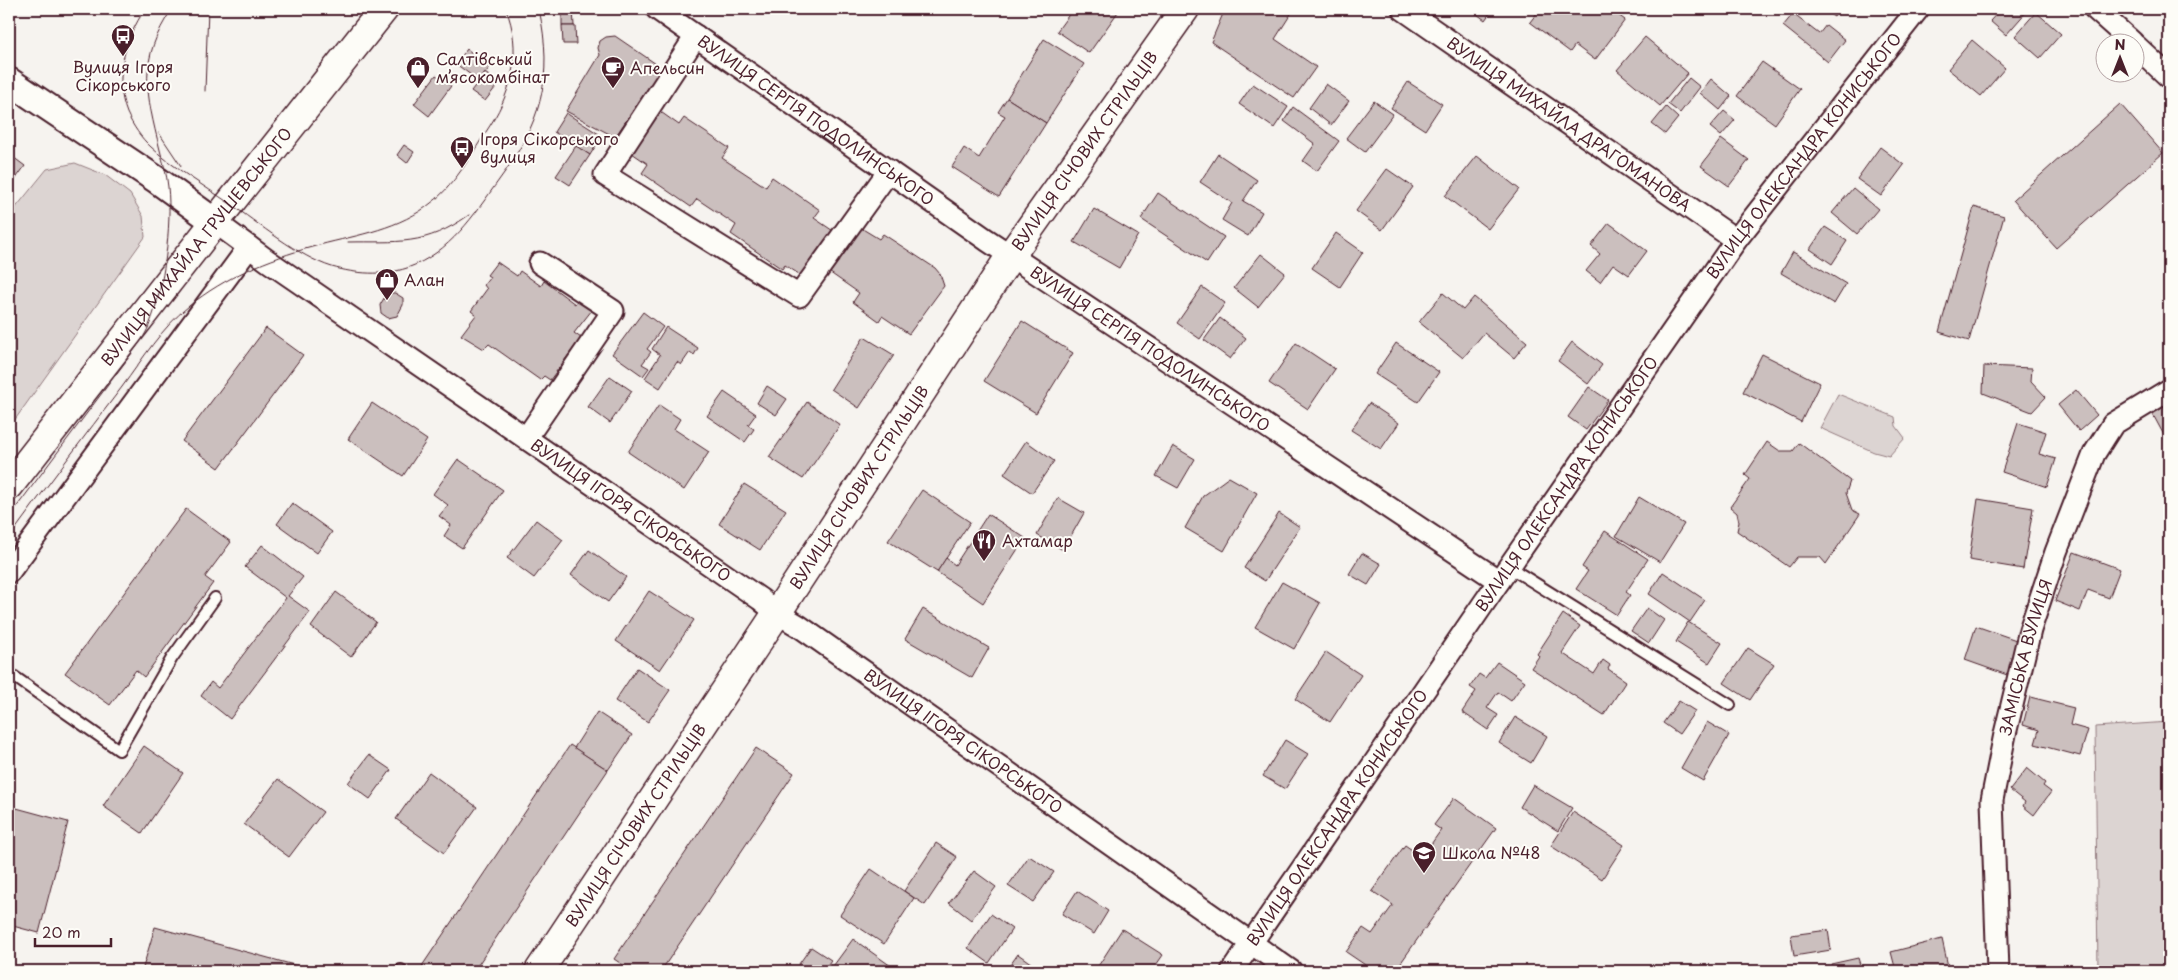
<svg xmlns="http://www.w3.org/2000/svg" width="2178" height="980" font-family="'Playpen Sans',sans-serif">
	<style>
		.green { fill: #dcd4d2; stroke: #937a7e }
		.building { fill: #cbbfbe; stroke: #4a1f2b }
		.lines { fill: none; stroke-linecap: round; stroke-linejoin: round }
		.service-casing { stroke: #4a1f2b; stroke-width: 14 }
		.minor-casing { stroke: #4a1f2b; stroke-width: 25 }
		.tertiary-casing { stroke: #4a1f2b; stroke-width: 30 }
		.primary-casing { stroke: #4a1f2b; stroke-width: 31 }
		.service { stroke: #fdfcf7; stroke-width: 10 }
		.minor { stroke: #fdfcf7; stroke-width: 21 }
		.tertiary { stroke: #fdfcf7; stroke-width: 26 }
		.primary { stroke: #fdfcf7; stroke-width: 28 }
		.tram { stroke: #4a1f2b; stroke-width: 1 }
		.labels { text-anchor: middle; stroke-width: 4; stroke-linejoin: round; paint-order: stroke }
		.poi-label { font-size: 16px; fill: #4a1f2b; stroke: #fdfcf7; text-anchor: start }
		.street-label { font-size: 16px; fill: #4a1f2b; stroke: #fdfcf7 }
	</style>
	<rect width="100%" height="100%" fill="#f6f3ef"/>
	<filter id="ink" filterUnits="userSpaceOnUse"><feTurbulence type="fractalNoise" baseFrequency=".02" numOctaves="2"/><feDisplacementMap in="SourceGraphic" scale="10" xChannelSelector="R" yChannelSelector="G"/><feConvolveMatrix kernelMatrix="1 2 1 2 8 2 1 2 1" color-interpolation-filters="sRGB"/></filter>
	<g filter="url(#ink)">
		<g class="green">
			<polygon points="75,163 105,175 130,194 143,216 145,237 9,428 9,216 47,169"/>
			<polygon points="1838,394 1895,417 1896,426 1905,438 1889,456 1874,452 1820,428"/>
			<polygon points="2169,722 2169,971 2098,971 2095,727"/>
		</g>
		<g class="building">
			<polygon points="562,9 573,9 574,26 562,26"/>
			<polygon points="1073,9 1120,9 1089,53 1057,31"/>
			<polygon points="1225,9 1294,9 1275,39 1316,67 1294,98 1211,42"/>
			<polygon points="1470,9 1493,9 1485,20"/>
			<polygon points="1540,9 1610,9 1625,20 1595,60 1575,45 1570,52 1530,22"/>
			<polygon points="1822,9 1839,9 1834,17"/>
			<polygon points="2001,9 2023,9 2027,11 2006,35 1990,21"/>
			<polygon points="2036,12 2061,34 2040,58 2015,36"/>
			<polygon points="1793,14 1819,34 1826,25 1845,40 1828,62 1783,26"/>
			<polygon points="562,26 575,26 576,44 563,44"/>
			<polygon points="615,36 662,68 615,137 566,111 600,55 598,48 600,41 606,37"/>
			<polygon points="1645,37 1688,73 1660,106 1617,70"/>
			<polygon points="1044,39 1084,64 1046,123 1007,98"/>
			<polygon points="1972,40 2005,68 1981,96 1948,69"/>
			<polygon points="467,49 490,67 479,81 456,64"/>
			<polygon points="1762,62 1800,89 1775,124 1737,96"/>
			<polygon points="485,73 499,83 485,101 471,91"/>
			<polygon points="436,75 451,86 429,116 414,104"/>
			<polygon points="1689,78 1700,87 1680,113 1668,104"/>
			<polygon points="1711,79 1731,96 1720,110 1700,93"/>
			<polygon points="1408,82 1442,104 1425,130 1391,108"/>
			<polygon points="1253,84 1288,107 1274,128 1239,104"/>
			<polygon points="1326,84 1349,101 1331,125 1309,108"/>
			<polygon points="1007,98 1046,123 999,197 952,167 964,148 979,158 1005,116 998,112"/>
			<polygon points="1374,101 1393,114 1365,152 1346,138"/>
			<polygon points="2120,104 2163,153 2056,248 2013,200"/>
			<polygon points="1293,107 1339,141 1317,171 1303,161 1315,144 1284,121"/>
			<polygon points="1666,107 1678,118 1665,134 1652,124"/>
			<polygon points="658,110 679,125 684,118 729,148 722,158 766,187 772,177 820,210 814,218 851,243 861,228 879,239 883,234 935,268 940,274 944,286 909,334 882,316 879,321 853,302 859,293 816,263 805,278 785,265 782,269 731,234 736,225 697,199 691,207 642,173 648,164 629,151"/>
			<polygon points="1724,111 1735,120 1721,136 1710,127"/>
			<polygon points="566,113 602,136 590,155 554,132"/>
			<polygon points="1721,139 1749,160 1729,186 1701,166"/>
			<polygon points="404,145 414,152 407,163 397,155"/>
			<polygon points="576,146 590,155 570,185 556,176"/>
			<polygon points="1880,147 1904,165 1881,196 1857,179"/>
			<polygon points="9,154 25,166 9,188"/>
			<polygon points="1218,154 1257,180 1243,201 1262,212 1248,236 1222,220 1232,203 1200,182"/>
			<polygon points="1477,156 1519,189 1488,229 1445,196"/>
			<polygon points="1387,169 1413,187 1382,230 1356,211"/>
			<polygon points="1853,188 1878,209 1857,234 1832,213"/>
			<polygon points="1158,193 1224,237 1207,263 1141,219"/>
			<polygon points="1974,207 2004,216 1969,341 1939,332"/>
			<polygon points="1094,209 1138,235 1119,268 1074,242"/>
			<polygon points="1609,223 1647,251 1629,275 1613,264 1600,282 1586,271 1600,254 1591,246"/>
			<polygon points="1825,227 1847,241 1832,264 1810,249"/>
			<polygon points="1336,233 1363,252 1340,287 1312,268"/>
			<polygon points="1793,252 1846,284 1834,304 1781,273"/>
			<polygon points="1261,254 1285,273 1258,307 1234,288"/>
			<polygon points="497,262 517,276 520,271 541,286 544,281 575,304 578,300 592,310 574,333 581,338 550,380 544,376 540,380 489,344 484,349 461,335 476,315 471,311 487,289 484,285 490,277 487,275"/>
			<polygon points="1202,287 1225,303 1200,339 1177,323"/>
			<polygon points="387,293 395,293 403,298 403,305 397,316 388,318 381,313 380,305"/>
			<polygon points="1443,293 1463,310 1474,297 1527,342 1514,358 1484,333 1463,358 1419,322"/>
			<polygon points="643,312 663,327 647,349 651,352 642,364 649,368 643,376 612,354"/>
			<polygon points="1220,318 1246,338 1230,359 1204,340"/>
			<polygon points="1022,321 1073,353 1036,413 984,381"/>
			<polygon points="666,327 698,348 694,355 690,352 681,365 677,362 660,388 645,378 660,355 652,349"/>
			<polygon points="266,328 303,355 219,468 182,441"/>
			<polygon points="864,337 894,355 859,408 831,389"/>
			<polygon points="1572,342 1602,365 1588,384 1558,361"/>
			<polygon points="1296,343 1335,369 1308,409 1269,383"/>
			<polygon points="1396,343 1439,372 1418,402 1375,374"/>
			<polygon points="1762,354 1820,383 1801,422 1743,392"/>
			<polygon points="1984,366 2032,368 2031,381 2046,397 2032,412 1983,393"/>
			<polygon points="610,376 632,391 610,423 588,407"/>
			<polygon points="767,386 787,399 776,415 757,403"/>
			<polygon points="1589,387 1608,400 1586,430 1568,417"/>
			<polygon points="2076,390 2097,415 2079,431 2058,405"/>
			<polygon points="724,392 756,414 748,425 754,429 745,442 707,416"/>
			<polygon points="2169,401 2169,434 2165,437 2151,411"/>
			<polygon points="807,402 840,425 803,479 769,457"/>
			<polygon points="372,403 427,440 403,476 348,439"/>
			<polygon points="1369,403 1399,423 1381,449 1351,430"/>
			<polygon points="659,405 680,419 674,429 709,452 684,490 628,452"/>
			<polygon points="2018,423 2046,432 2039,454 2056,459 2047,487 2002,472"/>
			<polygon points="1026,441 1054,461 1032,493 1004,474"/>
			<polygon points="1767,442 1780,451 1793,451 1799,443 1850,481 1846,493 1852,510 1860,514 1826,564 1820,557 1797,557 1789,567 1737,531 1739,522 1737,513 1730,507 1750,479 1745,475"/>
			<polygon points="1173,446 1195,459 1178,488 1156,476"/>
			<polygon points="458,459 503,490 462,548 444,536 451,525 439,516 448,505 433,494"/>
			<polygon points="1229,477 1257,493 1224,551 1185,528 1203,496"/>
			<polygon points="744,484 786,510 760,550 719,524"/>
			<polygon points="922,490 970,522 937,572 888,541"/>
			<polygon points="1639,497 1684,524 1660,562 1616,536"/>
			<polygon points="1058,498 1084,513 1063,550 1037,535"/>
			<polygon points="1978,499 2033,508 2023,569 1969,560"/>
			<polygon points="292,503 332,532 317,553 277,524"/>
			<polygon points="186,509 231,542 205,577 213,583 144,677 136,670 110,705 65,673"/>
			<polygon points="1279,513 1300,527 1265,581 1244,568"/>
			<polygon points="988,514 1025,538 983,603 937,572 946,558 955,565"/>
			<polygon points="536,520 563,540 534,578 507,558"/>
			<polygon points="1605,531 1648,559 1626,592 1630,595 1617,615 1576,589 1588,571 1582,567"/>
			<polygon points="262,545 303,577 288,596 310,612 230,719 201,696 211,682 218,688 286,598 245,567"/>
			<polygon points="589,550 626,577 608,602 571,575"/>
			<polygon points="2074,552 2120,569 2109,598 2088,590 2080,611 2055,601"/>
			<polygon points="1362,553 1381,564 1368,585 1349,574"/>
			<polygon points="1663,572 1705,600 1690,622 1649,594"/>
			<polygon points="1282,582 1320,603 1294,649 1255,627"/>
			<polygon points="649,591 694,620 660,670 616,641"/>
			<polygon points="336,592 376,622 351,657 311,627"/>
			<polygon points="1647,608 1664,620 1649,643 1631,631"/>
			<polygon points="923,609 989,648 972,678 905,639"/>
			<polygon points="1563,614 1580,626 1562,653 1594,674 1603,660 1610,665 1608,669 1626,681 1604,715 1531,668 1539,656 1537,654"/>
			<polygon points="1688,622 1722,643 1709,663 1676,642"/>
			<polygon points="1976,626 2022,642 2010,676 1965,660"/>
			<polygon points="1748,648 1774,664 1750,700 1724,683"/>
			<polygon points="1326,652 1361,675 1330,722 1295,699"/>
			<polygon points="1497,662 1525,681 1511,701 1498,692 1487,708 1498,715 1488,730 1462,712 1476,691 1470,687 1479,674 1485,678"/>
			<polygon points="637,668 670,690 648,722 615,701"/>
			<polygon points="2030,697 2074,708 2070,725 2088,730 2080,756 2035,744 2039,730 2023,725"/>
			<polygon points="1679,701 1695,711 1679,734 1663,723"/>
			<polygon points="597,712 632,735 608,770 574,748"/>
			<polygon points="1515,717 1547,736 1531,763 1499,743"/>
			<polygon points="1707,722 1729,735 1703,781 1681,768"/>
			<polygon points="1285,740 1308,754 1285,789 1263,776"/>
			<polygon points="570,745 608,770 474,971 431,971 422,966"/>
			<polygon points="144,746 183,773 142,833 103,806"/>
			<polygon points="756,748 794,773 661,971 632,971 614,959"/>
			<polygon points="369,755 391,770 370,799 348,783"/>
			<polygon points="2027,768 2045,783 2043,786 2051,792 2034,815 2023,806 2025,802 2010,790"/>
			<polygon points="429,772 477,807 444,853 396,819"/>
			<polygon points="278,779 323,812 289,857 244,824"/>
			<polygon points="1533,785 1572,808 1558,831 1520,807"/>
			<polygon points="1454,798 1496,828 1395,971 1374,971 1346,952 1363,928 1372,934 1393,905 1372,891 1405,845 1422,857 1441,830 1434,825"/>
			<polygon points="9,806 68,822 39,933 9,925"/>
			<polygon points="1573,812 1624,845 1602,879 1551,846"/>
			<polygon points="936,843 957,857 925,905 904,891"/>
			<polygon points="1029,856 1054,872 1033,902 1008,886"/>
			<polygon points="871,869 914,898 884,944 840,915"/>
			<polygon points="974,871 996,887 971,920 949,903"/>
			<polygon points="1077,891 1108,911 1094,934 1062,914"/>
			<polygon points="991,914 1012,929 989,963 968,948"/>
			<polygon points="155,927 316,971 142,971"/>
			<polygon points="1122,929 1163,955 1152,971 1095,971"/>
			<polygon points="1828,930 1831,950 1794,956 1791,935"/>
			<polygon points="853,939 898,971 833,971 831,969"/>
			<polygon points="1942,939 1949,971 1896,971 1891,952"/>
			<polygon points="811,947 831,960 823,971 794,971"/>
			<polygon points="1018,954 1042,971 1006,971"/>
			<polygon points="1858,958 1862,971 1833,971 1831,964"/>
		</g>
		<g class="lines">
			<g class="service-casing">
				<g id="service">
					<polyline points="1509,567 1730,705"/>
					<polyline points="9,673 119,750 172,658 215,598"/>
					<polyline points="401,970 402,971"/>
				</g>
			</g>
			<g class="minor-casing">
				<g id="minor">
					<path id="s1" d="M 657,9 L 987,240 L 1499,581"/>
					<path id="s2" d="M 1403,9 L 1736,240"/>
					<polyline points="2095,9 2132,42"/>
					<polyline points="696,36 605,175 799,296 889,171"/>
					<polyline points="2136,46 2169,77"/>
					<path id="s3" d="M 215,222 L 268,261 L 760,599 L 777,613 L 799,626 L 1291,971"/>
					<polyline points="527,437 613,311 540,263"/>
					<polyline points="9,572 249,247"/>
					<path id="s4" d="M 1232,971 L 1499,581 L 1736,240 L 1918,9"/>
					<path id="s5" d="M 1998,971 L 1992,800 L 2005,734 L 2030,630 L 2056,552 L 2094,454 L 2113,424 L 2169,390"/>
				</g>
			</g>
			<g class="tertiary-casing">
				<polyline id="tertiary" points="9,81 157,180 215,222"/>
			</g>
			<g class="primary-casing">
				<g id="primary">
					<path id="s6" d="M 9,486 L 215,222 L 384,9"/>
					<path id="s7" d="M 539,971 L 777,613 L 1011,255 L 1185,9"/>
				</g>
			</g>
			<use href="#service" class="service"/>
			<use href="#minor" class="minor"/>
			<use href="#tertiary" class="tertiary"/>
			<use href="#primary" class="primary"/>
			<g class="tram">
				<path d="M 145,9 C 125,39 113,78 127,113 C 133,126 141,138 151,147 C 175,169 203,185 229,203 C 258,223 299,257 332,267 C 356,274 383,276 407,268 C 450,253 474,215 499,180 C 541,123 554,79 539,9"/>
				<polyline points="205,91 208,9"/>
				<polyline points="159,133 181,166"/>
				<path d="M 348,242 C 399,241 424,247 469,215"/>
				<path d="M 9,517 L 135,349 C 141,341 147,332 150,323 C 164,288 172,225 168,187 C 167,175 163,162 160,150 C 146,93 137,61 172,9"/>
				<path d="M 9,538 C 46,487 84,437 122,387 C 142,360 162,327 189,306 C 225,277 268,259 312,247 C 351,236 393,231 426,207 C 455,187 472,153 491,124 C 513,89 522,49 506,9"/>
			</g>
		</g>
	</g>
	<defs>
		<g id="bus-pin" transform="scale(1.25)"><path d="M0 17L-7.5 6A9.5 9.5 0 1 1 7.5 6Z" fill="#4a1f2b" stroke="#fdfcf7"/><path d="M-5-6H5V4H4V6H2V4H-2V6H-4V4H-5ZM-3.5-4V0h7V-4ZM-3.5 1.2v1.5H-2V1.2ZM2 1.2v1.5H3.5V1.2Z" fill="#fff"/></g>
		<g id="shop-pin" transform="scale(1.25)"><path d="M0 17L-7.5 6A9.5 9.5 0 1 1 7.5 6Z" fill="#4a1f2b" stroke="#fdfcf7"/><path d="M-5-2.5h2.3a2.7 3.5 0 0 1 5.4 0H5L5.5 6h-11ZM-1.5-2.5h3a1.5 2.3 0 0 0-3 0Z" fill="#fff"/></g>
		<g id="cafe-pin" transform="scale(1.25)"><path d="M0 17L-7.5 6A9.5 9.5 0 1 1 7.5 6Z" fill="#4a1f2b" stroke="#fdfcf7"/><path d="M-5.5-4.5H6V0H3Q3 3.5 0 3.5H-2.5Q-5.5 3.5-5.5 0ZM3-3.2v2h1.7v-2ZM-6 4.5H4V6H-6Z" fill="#fff"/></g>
		<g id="restaurant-pin" transform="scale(1.25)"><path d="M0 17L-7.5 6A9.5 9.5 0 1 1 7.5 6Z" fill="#4a1f2b" stroke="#fdfcf7"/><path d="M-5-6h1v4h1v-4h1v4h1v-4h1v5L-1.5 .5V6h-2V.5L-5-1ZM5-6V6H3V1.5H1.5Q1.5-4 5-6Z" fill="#fff"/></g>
		<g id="school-pin" transform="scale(1.25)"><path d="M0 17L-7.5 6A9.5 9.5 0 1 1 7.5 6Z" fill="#4a1f2b" stroke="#fdfcf7"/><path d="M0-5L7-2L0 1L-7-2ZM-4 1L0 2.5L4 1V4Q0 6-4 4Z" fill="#fff"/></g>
	</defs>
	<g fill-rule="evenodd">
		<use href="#bus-pin" x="123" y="36"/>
		<use href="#shop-pin" x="418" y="68"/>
		<use href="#cafe-pin" x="613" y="68"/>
		<use href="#bus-pin" x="462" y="148"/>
		<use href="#shop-pin" x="387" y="280"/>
		<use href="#restaurant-pin" x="984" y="541"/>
		<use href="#school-pin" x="1424" y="853"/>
	</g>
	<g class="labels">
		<g class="poi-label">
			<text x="436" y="65">Салтівський<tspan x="436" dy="18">мʼясокомбінат</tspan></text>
			<text x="123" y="73" text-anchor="middle">Вулиця Ігоря<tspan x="123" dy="18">Сікорського</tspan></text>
			<text x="630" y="74">Апельсин</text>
			<text x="480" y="145">Ігоря Сікорського<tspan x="480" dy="18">вулиця</tspan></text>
			<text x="404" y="286">Алан</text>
			<text x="1002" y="547">Ахтамар</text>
			<text x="1442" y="859">Школа №48</text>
		</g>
		<g class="street-label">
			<text dy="6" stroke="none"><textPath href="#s1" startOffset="194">ВУЛИЦЯ СЕРГІЯ ПОДОЛИНСЬКОГО</textPath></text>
			<text dy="6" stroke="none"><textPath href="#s2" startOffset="202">ВУЛИЦЯ МИХАЙЛА ДРАГОМАНОВА</textPath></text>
			<text dy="6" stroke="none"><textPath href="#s7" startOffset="985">ВУЛИЦЯ СІЧОВИХ СТРІЛЬЦІВ</textPath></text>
			<text dy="6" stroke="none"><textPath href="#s4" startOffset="996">ВУЛИЦЯ ОЛЕКСАНДРА КОНИСЬКОГО</textPath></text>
			<text dy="6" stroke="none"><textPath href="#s6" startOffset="304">ВУЛИЦЯ МИХАЙЛА ГРУШЕВСЬКОГО</textPath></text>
			<text dy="6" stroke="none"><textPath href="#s1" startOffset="599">ВУЛИЦЯ СЕРГІЯ ПОДОЛИНСЬКОГО</textPath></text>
			<text dy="6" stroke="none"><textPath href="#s4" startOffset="591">ВУЛИЦЯ ОЛЕКСАНДРА КОНИСЬКОГО</textPath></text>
			<text dy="6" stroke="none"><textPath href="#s7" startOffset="580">ВУЛИЦЯ СІЧОВИХ СТРІЛЬЦІВ</textPath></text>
			<text dy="6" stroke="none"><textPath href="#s3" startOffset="506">ВУЛИЦЯ ІГОРЯ СІКОРСЬКОГО</textPath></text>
			<text dy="6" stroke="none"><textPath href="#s5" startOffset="318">ЗАМІСЬКА ВУЛИЦЯ</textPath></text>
			<text dy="6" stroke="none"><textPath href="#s3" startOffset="911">ВУЛИЦЯ ІГОРЯ СІКОРСЬКОГО</textPath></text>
			<text dy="6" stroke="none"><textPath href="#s4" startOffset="186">ВУЛИЦЯ ОЛЕКСАНДРА КОНИСЬКОГО</textPath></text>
			<text dy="6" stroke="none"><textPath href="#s7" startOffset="175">ВУЛИЦЯ СІЧОВИХ СТРІЛЬЦІВ</textPath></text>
		</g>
	</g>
	<rect width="2178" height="980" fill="none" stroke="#fdfcf7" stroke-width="30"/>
	<rect x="15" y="15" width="2148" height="950" fill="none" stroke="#4a1f2b" stroke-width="2" filter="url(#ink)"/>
	<g transform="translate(2120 58)"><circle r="24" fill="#fdfcf7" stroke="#b5a4a5"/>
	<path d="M0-4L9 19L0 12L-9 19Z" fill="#4a1f2b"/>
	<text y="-8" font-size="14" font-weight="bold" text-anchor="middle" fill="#4a1f2b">N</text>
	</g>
	<path d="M35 938v8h76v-8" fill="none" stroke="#4a1f2b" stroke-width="2.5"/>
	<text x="42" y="938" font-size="15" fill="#4a1f2b" stroke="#fdfcf7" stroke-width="4" paint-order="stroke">20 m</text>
</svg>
